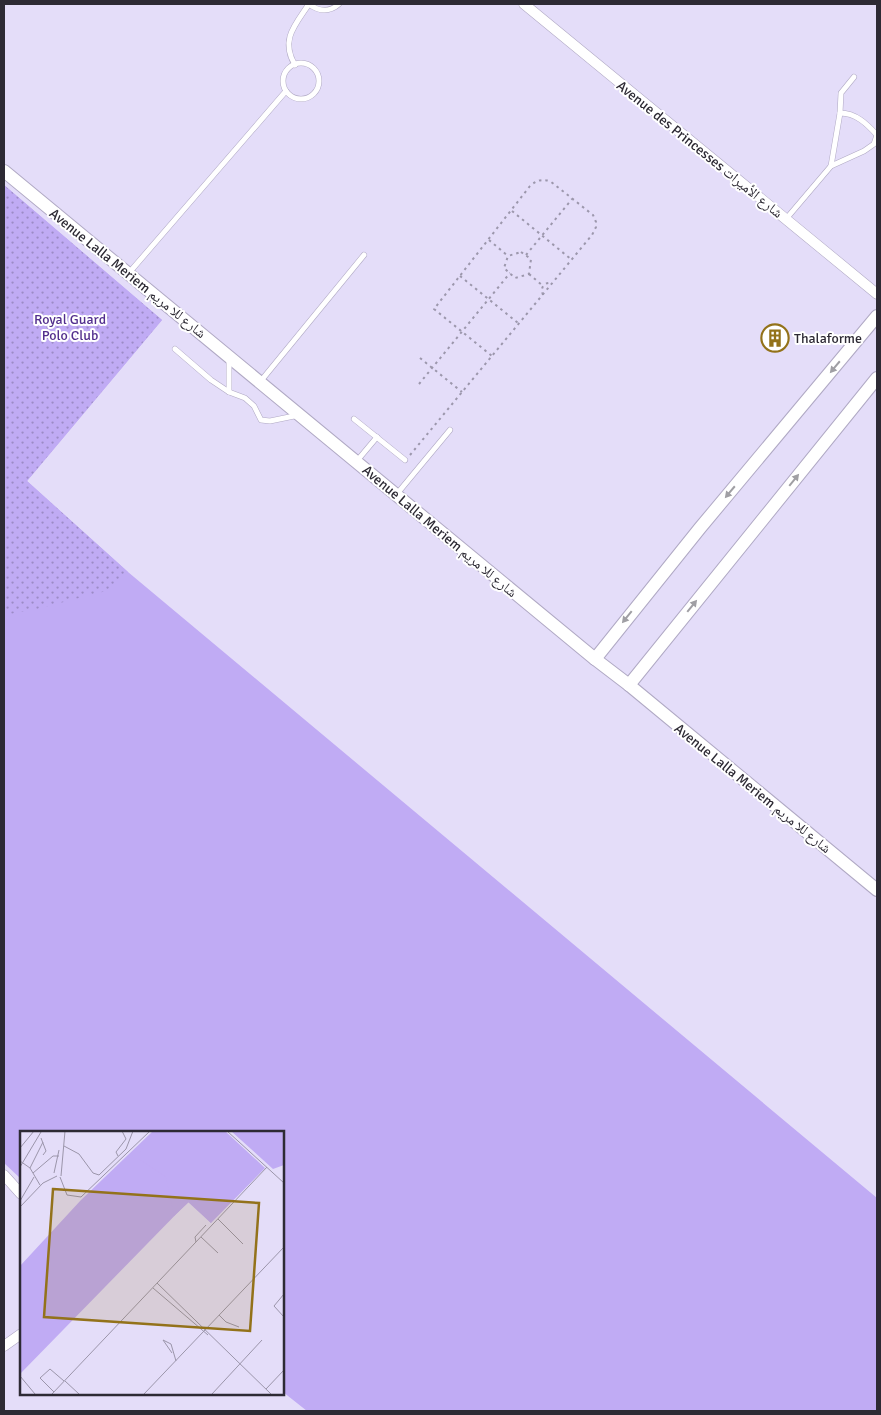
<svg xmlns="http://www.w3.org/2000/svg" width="881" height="1415" font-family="Signika,'Noto Naskh Arabic',sans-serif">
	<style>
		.green { fill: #c0abf4 }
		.garden { fill: url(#garden-dots) }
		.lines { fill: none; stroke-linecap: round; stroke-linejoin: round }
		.service-casing { stroke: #b0a9c4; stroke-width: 6 }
		.minor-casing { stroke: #b0a9c4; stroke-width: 11 }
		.tertiary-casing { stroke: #b0a9c4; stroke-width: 14 }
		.path { stroke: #9c97ac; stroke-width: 2; stroke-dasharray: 2.5 4; stroke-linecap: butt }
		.service { stroke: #fff; stroke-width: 5 }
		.minor { stroke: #fff; stroke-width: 10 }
		.tertiary { stroke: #fff; stroke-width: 12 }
		.oneway { fill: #a09fa4 }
		.labels { text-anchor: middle; stroke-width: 4; stroke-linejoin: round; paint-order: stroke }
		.street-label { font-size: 14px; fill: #2d2a34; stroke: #fff }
		.park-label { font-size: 14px; fill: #522e8d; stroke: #fff }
		.poi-label { font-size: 14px; fill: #2d2a34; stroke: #fff; text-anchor: start }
		.inset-road { fill: none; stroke: #9b95aa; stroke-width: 1 }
		.view { fill: #93721a; fill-opacity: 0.15; stroke: #93721a; stroke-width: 2.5 }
		.inset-edge { fill: none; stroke: #2d2a34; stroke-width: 2.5 }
	</style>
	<defs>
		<pattern id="garden-dots" width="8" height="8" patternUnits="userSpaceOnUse" patternTransform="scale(1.25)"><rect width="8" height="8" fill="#c0abf4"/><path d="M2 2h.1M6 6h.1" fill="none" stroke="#9c8bc6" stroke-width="1.8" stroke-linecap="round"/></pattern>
	</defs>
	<rect width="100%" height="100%" fill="#e4ddf9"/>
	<polygon class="green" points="4,185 162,320 27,481 128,572 877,1198 877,1411 307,1411 283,1392 282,1132 21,1132 21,1179 4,1163"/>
	<polygon class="garden" points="4,185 162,320 27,481 128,572 106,591 33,610 4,615"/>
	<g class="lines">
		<g class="service-casing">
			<g id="service">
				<path d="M 309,4 C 319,12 330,12 339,4"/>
				<circle cx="301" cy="81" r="18"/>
				<path d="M 295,65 C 280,40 295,25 309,4"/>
				<path d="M 831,166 L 864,151 L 874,144 L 877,135 C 867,124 856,113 840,113"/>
				<polyline points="786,219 831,166 840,113 841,93 854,77"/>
				<polyline points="128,274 286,91"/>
				<polyline points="175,349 211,380 229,392 245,398 254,406 261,420 270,421 299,415"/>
				<polyline points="260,382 364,255"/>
				<polyline points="229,392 229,360"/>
				<polyline points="354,419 405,460"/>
				<polyline points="356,462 377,437"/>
				<polyline points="396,495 450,430"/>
			</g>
		</g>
		<g class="minor-casing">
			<g id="minor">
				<polyline points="524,4 877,294"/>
				<polyline points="4,1175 21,1194"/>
				<polyline points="4,1346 21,1334"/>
			</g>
		</g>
		<g class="tertiary-casing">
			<g id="tertiary">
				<polyline points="4,171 595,659 629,685 877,890"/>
				<polyline points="595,659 700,528 877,316"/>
				<polyline points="629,685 877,378"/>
			</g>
		</g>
		<g class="path">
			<polyline points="512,211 572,260"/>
			<polyline points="489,240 508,256"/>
			<polygon points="521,252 531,259 529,274 515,278 504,268 508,256"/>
			<polyline points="526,255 572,199"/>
			<polyline points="529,274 543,286"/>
			<polyline points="460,276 518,323"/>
			<path d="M 543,295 C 540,287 544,282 552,283"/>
			<polyline points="420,358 462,392"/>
			<polyline points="419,384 510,273"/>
			<path d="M 410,455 L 592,235 L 596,227 L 596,222 L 593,215 L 550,181 C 541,179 537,180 530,186 L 434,309 L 492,356"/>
		</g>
		<use href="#service" class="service"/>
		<use href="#minor" class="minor"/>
		<use href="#tertiary" class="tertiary"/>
	</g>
	<defs><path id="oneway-solid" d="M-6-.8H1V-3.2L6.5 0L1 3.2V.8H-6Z" transform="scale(1.25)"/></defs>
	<g class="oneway">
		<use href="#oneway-solid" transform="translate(835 367) rotate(130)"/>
		<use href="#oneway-solid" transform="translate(794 480) rotate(-51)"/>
		<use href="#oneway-solid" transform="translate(730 492) rotate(130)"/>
		<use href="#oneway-solid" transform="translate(692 606) rotate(-51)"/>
		<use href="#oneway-solid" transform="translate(627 617) rotate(129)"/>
	</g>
	<defs>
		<g id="building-ring" transform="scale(1.4375)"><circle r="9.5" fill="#fff" stroke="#93721a" stroke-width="1.5"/><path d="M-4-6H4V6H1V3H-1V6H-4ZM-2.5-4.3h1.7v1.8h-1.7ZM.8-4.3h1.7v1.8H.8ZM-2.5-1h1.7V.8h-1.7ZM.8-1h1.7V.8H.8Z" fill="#93721a"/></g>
	</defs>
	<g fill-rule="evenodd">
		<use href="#building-ring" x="775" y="338"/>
	</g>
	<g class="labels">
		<g class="street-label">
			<text transform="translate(700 149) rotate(39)" y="5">Avenue des Princesses شارع الأميرات</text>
			<text transform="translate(128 273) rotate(39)" y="5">Avenue Lalla Meriem شارع للا مريم</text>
			<text transform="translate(440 531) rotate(40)" y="5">Avenue Lalla Meriem شارع للا مريم</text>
			<text transform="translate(753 788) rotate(39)" y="5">Avenue Lalla Meriem شارع للا مريم</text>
		</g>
		<g class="park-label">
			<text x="70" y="324">Royal Guard<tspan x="70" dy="16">Polo Club</tspan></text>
		</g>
		<g class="poi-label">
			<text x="794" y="343">Thalaforme</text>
		</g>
	</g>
	<g transform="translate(20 1131)">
		<rect width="264" height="264" fill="#e4ddf9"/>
		<path d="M 133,0 L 205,0 L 191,92 L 168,71 L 1,242 L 0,135 L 61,69 ZM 211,0 L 264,0 L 264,34 L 253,38 Z" fill="#c0abf4"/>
		<path d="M 134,0 L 205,0 L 245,37 L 191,92 L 169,71 L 154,85 L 146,46 L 119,28 L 119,22 Z" fill="#c0abf4"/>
		<path class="inset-road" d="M 207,0 L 264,52M 21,7 L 26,20 L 23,24M 44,15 L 59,23 L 73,42 L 79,44 L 106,18 L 113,0M 0,17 L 14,0M 98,25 L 96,21 L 106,8 L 102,0M 0,30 L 10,37 L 20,54M 0,36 L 21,1M 10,37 L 23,11M 13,42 L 33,25 L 39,25M 34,42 L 39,19M 41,45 L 45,0M 40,46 L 47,64 L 61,66 L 130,0M 0,70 L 14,46M 0,76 L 23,52 L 37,45M 198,88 L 223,113M 181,106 L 198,122M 176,111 L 175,106 L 186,94M 137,152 L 251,263M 133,157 L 188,204M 264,163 L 254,175 L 264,186M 199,184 L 206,191 L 219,196M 152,222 L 143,209 L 151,213 L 156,230M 0,245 L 15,263M 45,250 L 59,263M 246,258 L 264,239M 34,261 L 20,247 L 30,238 L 44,250M 32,263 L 247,36M 124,263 L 264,116M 192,263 L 242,209"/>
		<path class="view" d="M 33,58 L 239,72 L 230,200 L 24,186 Z"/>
		<rect width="264" height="264" class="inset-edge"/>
	</g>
	<rect width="881" height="1415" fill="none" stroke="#2d2a34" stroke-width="10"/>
</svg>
